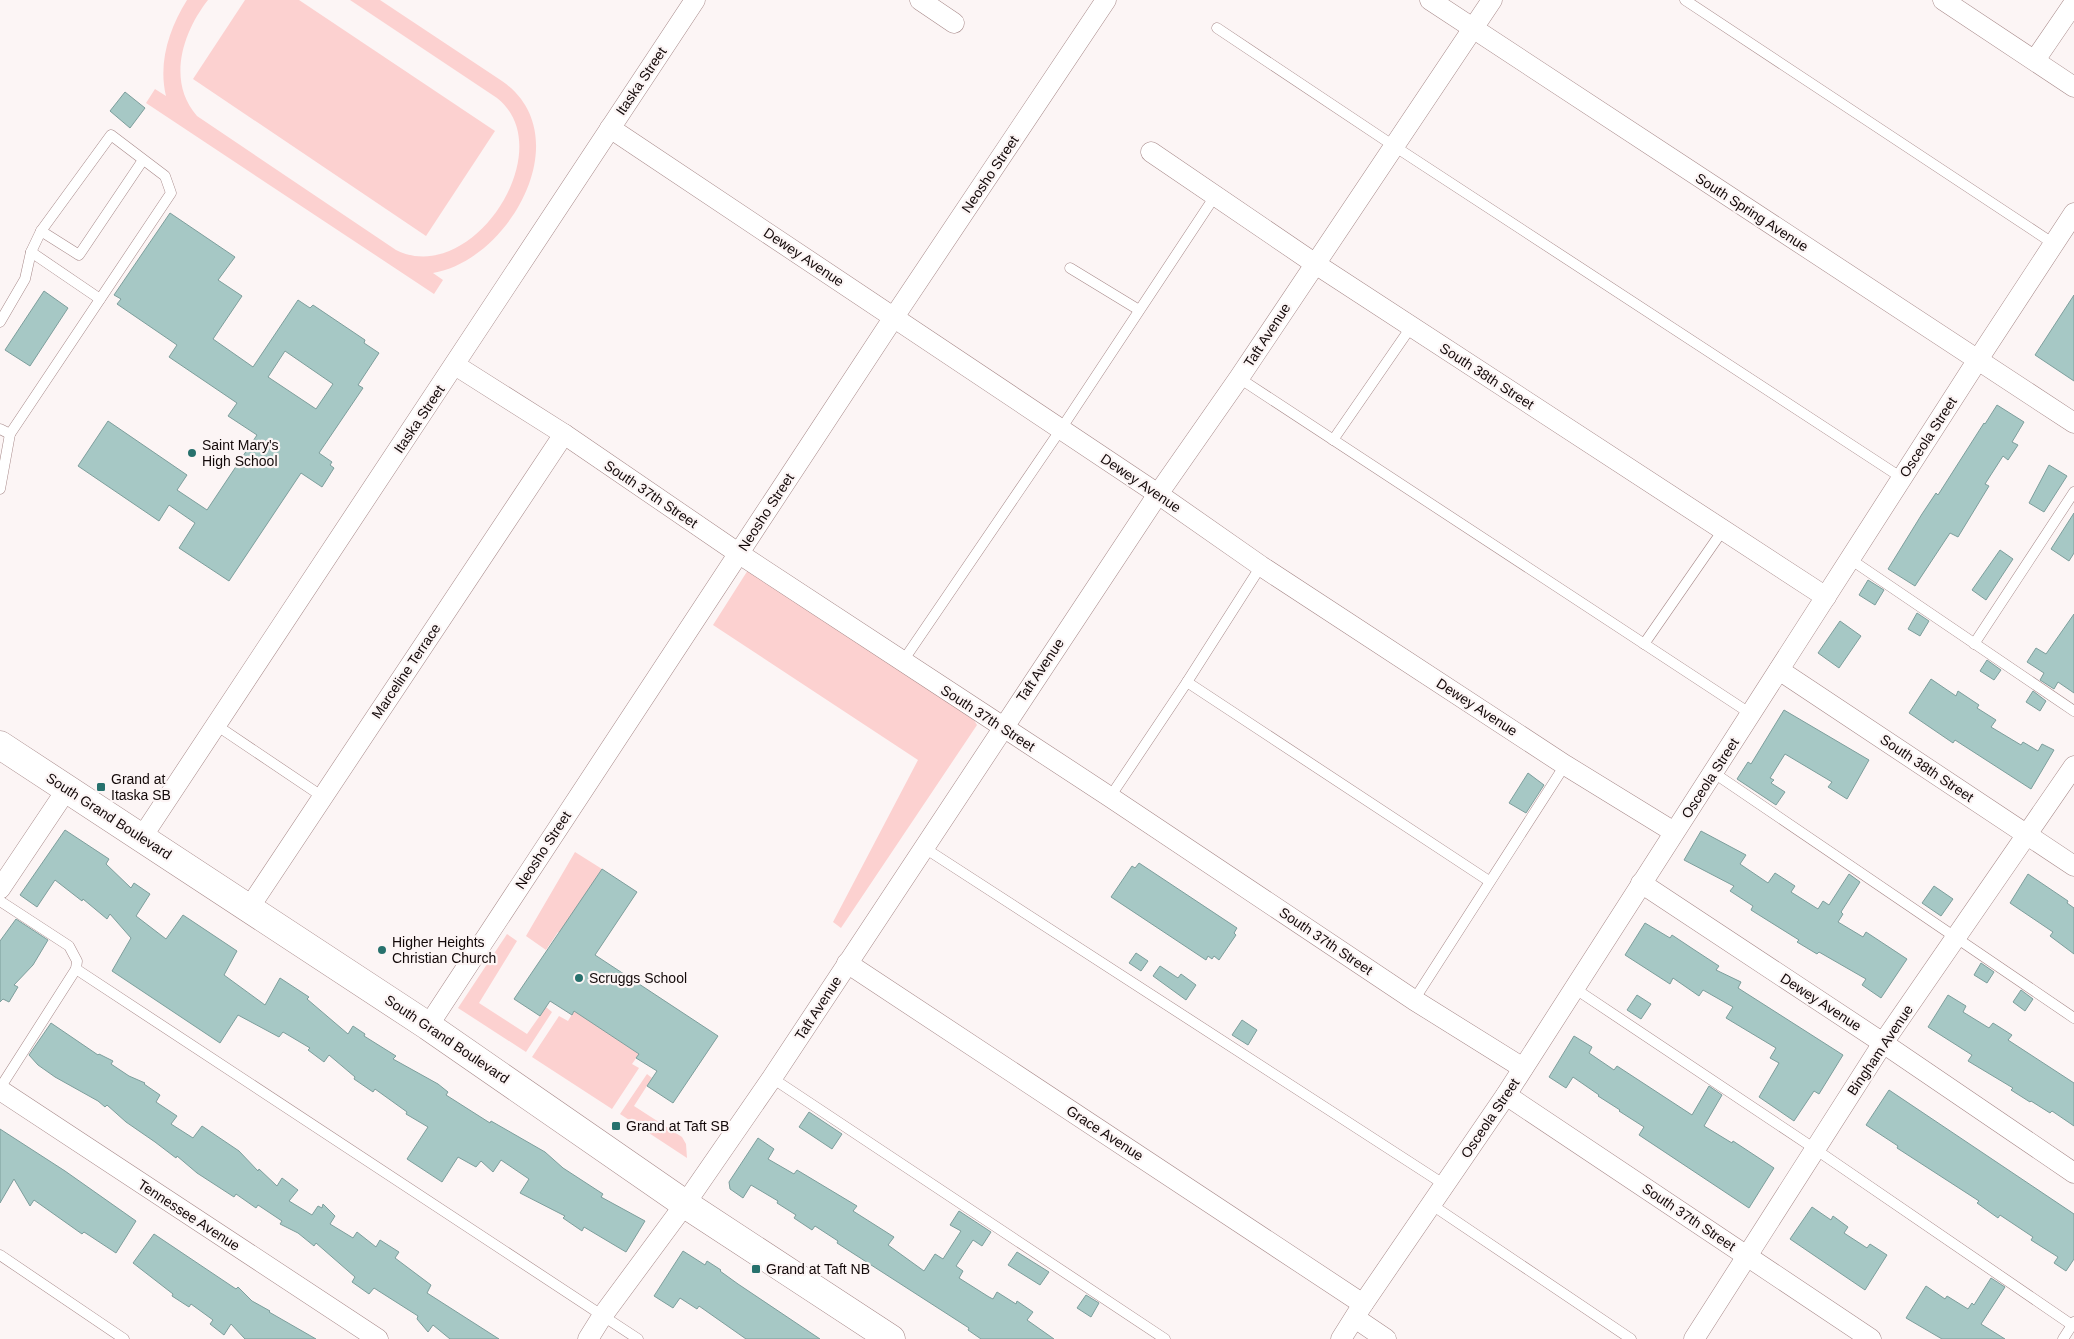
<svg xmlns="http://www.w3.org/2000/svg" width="2074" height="1339" font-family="Helvetica,sans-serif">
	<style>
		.green { fill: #fcd1d0 }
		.building { fill: #a6c8c5; stroke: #7d9e9c; fill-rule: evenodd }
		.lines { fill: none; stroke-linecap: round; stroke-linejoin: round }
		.service-casing { stroke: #a78989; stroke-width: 11 }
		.minor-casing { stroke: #a78989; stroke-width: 21 }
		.secondary-casing { stroke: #a78989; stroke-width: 29 }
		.service { stroke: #fff; stroke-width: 10 }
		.minor { stroke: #fff; stroke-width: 20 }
		.secondary { stroke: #fff; stroke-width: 28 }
		.poi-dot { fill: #27716d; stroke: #fcf5f5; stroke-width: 2 }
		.labels { text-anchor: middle; stroke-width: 4.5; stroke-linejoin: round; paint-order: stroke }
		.street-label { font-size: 14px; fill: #130909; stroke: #fcf5f5 }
		.poi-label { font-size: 14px; fill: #130909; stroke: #fcf5f5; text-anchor: start }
	</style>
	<rect width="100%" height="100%" fill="#fcf5f5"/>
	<g class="green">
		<path d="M 187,0 L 208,0 C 182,33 167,82 197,116 L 396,250 C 472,288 562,149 497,98 L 350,0 L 380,0 L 502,81 C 580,135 510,260 433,273 L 443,280 L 434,294 L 146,103 L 155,89 L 166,96 C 158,63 169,29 187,0 Z"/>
		<polygon points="245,0 299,0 495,131 426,236 193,79"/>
		<polygon points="748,570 972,717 977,725 841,928 833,922 918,760 713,625"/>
		<polygon points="575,852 602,869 564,935 558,932 546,950 526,936"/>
		<polygon points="507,934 517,941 479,1003 527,1034 546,1007 552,1012 526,1052 458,1008"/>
		<polygon points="574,1011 639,1054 632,1064 639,1068 612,1109 532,1057 559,1016 568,1021"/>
		<polygon points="647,1074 652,1078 634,1106 682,1137 686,1144 687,1158 620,1114"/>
	</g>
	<g class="building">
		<polygon points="125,92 145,108 130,128 110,111"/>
		<path d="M 170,213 L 235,257 L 218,280 L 242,296 L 213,339 L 253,367 L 298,300 L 310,308 L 313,305 L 365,340 L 364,343 L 379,353 L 358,385 L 363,388 L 319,453 L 332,462 L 330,465 L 334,468 L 322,487 L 301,473 L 229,581 L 179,548 L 195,523 L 169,505 L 159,521 L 78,466 L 108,421 L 187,475 L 177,490 L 207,510 L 257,435 L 228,416 L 237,403 L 169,357 L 177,345 L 117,304 L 121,299 L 114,295 ZM 285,351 L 333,384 L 316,409 L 268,377 Z"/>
		<polygon points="44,291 68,308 30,366 5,350"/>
		<polygon points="2074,295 2074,381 2035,355"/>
		<polygon points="1997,405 2024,422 2012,442 2018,445 2008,460 2003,456 1985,484 1989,486 1958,537 1950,533 1915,586 1888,569 1922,514 1936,493 1938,495 1984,423 1985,424"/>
		<polygon points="2049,465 2067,476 2044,512 2029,503"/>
		<polygon points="2074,513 2074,553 2069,561 2051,549"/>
		<polygon points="2000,550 2013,559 1986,600 1972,590"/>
		<polygon points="1868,580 1884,590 1875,605 1859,595"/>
		<polygon points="1917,613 1929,621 1920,636 1908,629"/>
		<polygon points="2074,614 2074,693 2058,682 2054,689 2040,680 2044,673 2027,662 2036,648 2046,654"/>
		<polygon points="1840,621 1861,636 1839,668 1818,653"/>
		<polygon points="1987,660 2001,670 1994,680 1980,671"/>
		<polygon points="1931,679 1956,696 1958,691 1979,705 1977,708 1996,720 1991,727 2021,745 2023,742 2038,751 2042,744 2054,750 2031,789 1955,740 1953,743 1909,713"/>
		<polygon points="2033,691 2046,701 2040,711 2026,702"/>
		<polygon points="1784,710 1869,760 1847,799 1828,787 1832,782 1785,754 1770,778 1774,780 1771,783 1785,792 1776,805 1737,779 1748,762 1751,764"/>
		<polygon points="1528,773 1544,785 1526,813 1509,803"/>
		<polygon points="65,830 109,859 106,864 131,888 134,883 150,894 136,916 166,939 183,915 237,951 224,975 265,1005 280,978 309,997 307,999 348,1034 353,1026 365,1034 364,1036 396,1056 393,1059 438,1084 448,1092 446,1095 490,1123 491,1121 545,1152 563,1168 603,1194 601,1197 645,1221 626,1252 584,1227 582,1231 563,1218 565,1216 520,1193 529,1179 501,1160 493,1172 481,1161 476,1167 458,1157 442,1182 407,1159 428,1127 406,1114 407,1112 375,1089 373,1092 354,1079 355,1077 329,1055 324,1062 308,1050 310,1048 283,1032 279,1037 238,1015 220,1043 112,971 131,938 110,914 107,919 83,899 82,901 55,880 37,907 20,895"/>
		<polygon points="1701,831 1746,855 1740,864 1768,883 1775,873 1795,886 1791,892 1818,909 1823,901 1829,905 1849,874 1860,882 1841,912 1843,914 1838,922 1863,937 1866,932 1907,959 1881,998 1862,985 1866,979 1819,952 1817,954 1797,942 1799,940 1751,910 1753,906 1730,891 1734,886 1684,860"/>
		<polygon points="1139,863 1237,928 1234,933 1236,935 1219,960 1214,956 1212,959 1208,956 1206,960 1111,897 1132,866 1135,868"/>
		<polygon points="602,869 637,892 595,955 718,1036 673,1103 647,1086 657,1071 636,1058 639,1054 574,1011 572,1015 550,1001 540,1016 514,999"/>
		<polygon points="2028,874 2068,901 2067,903 2074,908 2074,954 2050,936 2053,932 2010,903"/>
		<polygon points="1934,886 1953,899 1941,916 1922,903"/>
		<polygon points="16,919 48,940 33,965 14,985 18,987 9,1002 3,999 0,1002 0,941"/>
		<polygon points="1645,923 1670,938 1672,935 1693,949 1719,966 1716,970 1741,982 1738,988 1843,1055 1819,1094 1814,1091 1794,1121 1759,1097 1779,1063 1770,1058 1776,1048 1726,1018 1733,1007 1703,990 1699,996 1673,978 1670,984 1625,955"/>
		<polygon points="1136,953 1148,961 1141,971 1129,963"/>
		<polygon points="1981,963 1994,972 1987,983 1974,975"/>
		<polygon points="1160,966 1178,978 1181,974 1196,985 1186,1000 1153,976"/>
		<polygon points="2021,990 2033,999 2025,1011 2013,1002"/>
		<polygon points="1637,995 1651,1004 1641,1019 1627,1010"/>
		<polygon points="1948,995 1966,1006 1963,1012 1989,1028 1993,1023 2012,1035 2008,1040 2074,1083 2074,1126 2052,1111 2050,1113 2031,1101 2030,1102 2011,1090 2013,1088 1968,1061 1972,1055 1928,1027"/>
		<polygon points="1242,1020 1257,1030 1248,1045 1232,1035"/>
		<polygon points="51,1023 98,1055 99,1054 113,1061 111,1064 129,1076 145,1083 144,1084 160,1095 156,1102 177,1116 171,1124 193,1138 202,1126 239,1151 258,1171 259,1169 277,1186 282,1178 298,1190 289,1201 312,1215 318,1206 322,1208 323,1204 335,1216 330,1224 353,1238 357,1232 376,1247 380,1240 399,1252 395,1258 431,1285 427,1293 499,1339 450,1339 433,1325 428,1332 417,1319 418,1316 374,1288 369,1294 352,1282 355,1277 316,1243 314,1246 298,1233 280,1224 282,1221 258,1205 256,1208 236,1194 234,1197 197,1173 177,1156 176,1158 155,1142 126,1122 107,1105 105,1107 98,1101 55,1077 38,1065 29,1055"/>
		<polygon points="1574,1036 1592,1047 1589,1053 1614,1070 1617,1066 1692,1115 1709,1086 1722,1095 1704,1126 1732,1143 1733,1141 1774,1168 1749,1208 1639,1135 1644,1127 1619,1111 1620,1110 1598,1096 1599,1095 1573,1077 1566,1088 1549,1077"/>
		<polygon points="1889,1090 2074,1214 2074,1259 2066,1271 2054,1263 2058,1257 2031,1240 2033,1237 2000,1215 1998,1218 1977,1203 1979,1201 1897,1148 1898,1146 1866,1125"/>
		<polygon points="809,1112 842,1134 832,1149 799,1127"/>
		<polygon points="0,1129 65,1171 136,1221 116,1253 84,1232 82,1234 34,1200 30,1206 14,1179 0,1203"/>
		<polygon points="758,1138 774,1149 768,1159 794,1174 797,1170 857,1206 853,1211 894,1237 888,1245 924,1271 935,1254 943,1259 961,1231 950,1225 959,1211 991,1232 982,1246 973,1240 956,1266 963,1271 959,1278 989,1297 993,1299 997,1292 1016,1304 1017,1301 1033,1312 1027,1320 1054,1339 981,1339 968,1330 969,1328 837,1243 838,1241 815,1226 812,1230 794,1218 796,1215 777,1203 778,1201 751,1185 743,1198 730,1189 729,1182"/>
		<polygon points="1812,1207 1831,1220 1833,1216 1848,1227 1844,1233 1867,1248 1870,1244 1887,1255 1865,1290 1790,1239"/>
		<polygon points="154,1234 236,1289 238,1287 252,1301 270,1311 269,1312 316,1339 245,1339 231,1324 224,1335 210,1324 213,1320 191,1304 189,1307 172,1296 173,1294 133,1263"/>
		<polygon points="683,1251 705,1265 707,1261 721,1270 720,1271 738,1284 820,1339 746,1339 699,1306 697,1309 680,1298 673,1308 654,1296"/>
		<polygon points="1017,1252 1049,1272 1040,1285 1008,1265"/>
		<polygon points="1991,1278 2005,1287 1981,1324 2005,1339 1942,1339 1906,1318 1926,1286 1945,1299 1947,1296 1968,1309 1972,1303 1974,1305"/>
		<polygon points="1086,1295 1099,1303 1091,1317 1077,1308"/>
	</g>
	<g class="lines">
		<g class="service-casing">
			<g id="service">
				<polyline points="1685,0 2054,244"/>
				<polyline points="1217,28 1394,146 1902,478"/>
				<polyline points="41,231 79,255 143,160"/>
				<polyline points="31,252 100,299"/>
				<polyline points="1070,268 1139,310"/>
				<polyline points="0,322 25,279 31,252 41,231 111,135 165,176 171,193 10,434 0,489"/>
				<polyline points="1239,378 1751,714"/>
				<polyline points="0,429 10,434"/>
				<polyline points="1333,440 1411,327"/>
				<polyline points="1850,559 2074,711"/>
				<polyline points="1644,644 1723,530"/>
				<polyline points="1974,644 2074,492"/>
				<polyline points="903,661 1061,429 1215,196"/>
				<polyline points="1187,682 1489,881"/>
				<polyline points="216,725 323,797"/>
				<polyline points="1714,773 2074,1018"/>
				<polyline points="1110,797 1187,682 1261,566"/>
				<polyline points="923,847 1445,1185"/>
				<polyline points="0,901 69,946 77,961 76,969 0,1088"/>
				<polyline points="76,969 638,1339"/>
				<polyline points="1574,988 1815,1149 2072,1325"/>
				<polyline points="1414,1000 1565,765"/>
				<polyline points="772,1078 1165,1339"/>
				<polyline points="1432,1205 1631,1339"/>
				<polyline points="0,1255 124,1339"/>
				<polyline points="2063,1339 2074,1322"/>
			</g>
		</g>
		<g class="minor-casing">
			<g id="minor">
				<polyline points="920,0 954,23"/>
				<polyline points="1430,0 2074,423"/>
				<polyline points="1943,0 2074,87"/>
				<polyline points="2035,60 2074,3"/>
				<polyline points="610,128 1158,494 1261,566 1565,765 1674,832"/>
				<polyline points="1151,152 1314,263 1826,597"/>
				<polyline points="455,365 564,434 738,553 1110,797 1414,1000 1523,1068"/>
				<polyline points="1779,670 2074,866"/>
				<polyline points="142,837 695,0"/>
				<polyline points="1641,883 1883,1043 2074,1173"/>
				<polyline points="0,889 67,789"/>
				<polyline points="249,908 564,434"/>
				<polyline points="847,963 1363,1304"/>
				<polyline points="428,1026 894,317 1106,0"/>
				<polyline points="0,1090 378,1339"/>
				<polyline points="1506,1095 1871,1339"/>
				<polyline points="1355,1318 1386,1339"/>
				<polyline points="588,1339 603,1315 685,1204 772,1078 1158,494 1239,378 1492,0"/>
				<polyline points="1341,1339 1363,1304 1506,1095 1977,361 2074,213"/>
				<polyline points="1694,1339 1883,1043 2074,766"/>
			</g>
		</g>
		<g class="secondary-casing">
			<polyline id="secondary" points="0,745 428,1026 685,1204 891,1339"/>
		</g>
		<use href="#service" class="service"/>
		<use href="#minor" class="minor"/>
		<use href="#secondary" class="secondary"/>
	</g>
	<g class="poi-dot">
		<circle cx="192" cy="453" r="5"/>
		<rect x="96" y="782" width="10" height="10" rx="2.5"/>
		<circle cx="382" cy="950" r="5"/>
		<circle cx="579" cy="978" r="5"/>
		<rect x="611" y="1121" width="10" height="10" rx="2.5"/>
		<rect x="751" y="1264" width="10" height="10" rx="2.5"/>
	</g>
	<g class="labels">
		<g class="street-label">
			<text transform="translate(641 81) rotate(-56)" y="5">Itaska Street</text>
			<text transform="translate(990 174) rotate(-56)" y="5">Neosho Street</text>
			<text transform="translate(1752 212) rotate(33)" y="5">South Spring Avenue</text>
			<text transform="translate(804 257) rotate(34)" y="5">Dewey Avenue</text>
			<text transform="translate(1267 335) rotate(-57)" y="5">Taft Avenue</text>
			<text transform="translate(1487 376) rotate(33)" y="5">South 38th Street</text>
			<text transform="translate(419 419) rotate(-56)" y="5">Itaska Street</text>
			<text transform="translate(1928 437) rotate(-57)" y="5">Osceola Street</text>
			<text transform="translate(1141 483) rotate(34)" y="5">Dewey Avenue</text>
			<text transform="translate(651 494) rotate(34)" y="5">South 37th Street</text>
			<text transform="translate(766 512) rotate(-57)" y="5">Neosho Street</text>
			<text transform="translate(1040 670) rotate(-56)" y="5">Taft Avenue</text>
			<text transform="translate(406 671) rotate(-56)" y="5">Marceline Terrace</text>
			<text transform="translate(1477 707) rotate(33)" y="5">Dewey Avenue</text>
			<text transform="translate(988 718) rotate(33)" y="5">South 37th Street</text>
			<text transform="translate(1927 768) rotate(34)" y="5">South 38th Street</text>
			<text transform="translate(1710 778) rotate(-57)" y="5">Osceola Street</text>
			<text transform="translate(109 816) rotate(33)" y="5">South Grand Boulevard</text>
			<text transform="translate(543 850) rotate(-57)" y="5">Neosho Street</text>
			<text transform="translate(1326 941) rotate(34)" y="5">South 37th Street</text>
			<text transform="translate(1821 1002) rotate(33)" y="5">Dewey Avenue</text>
			<text transform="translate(818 1008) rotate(-57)" y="5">Taft Avenue</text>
			<text transform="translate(447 1039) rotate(34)" y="5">South Grand Boulevard</text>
			<text transform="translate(1880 1050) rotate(-56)" y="5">Bingham Avenue</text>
			<text transform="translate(1490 1118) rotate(-56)" y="5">Osceola Street</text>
			<text transform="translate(1105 1133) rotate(33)" y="5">Grace Avenue</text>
			<text transform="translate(189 1215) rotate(33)" y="5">Tennessee Avenue</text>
			<text transform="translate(1689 1217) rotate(34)" y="5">South 37th Street</text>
		</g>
		<g class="poi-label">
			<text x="202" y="450">Saint Mary's<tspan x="202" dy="16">High School</tspan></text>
			<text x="111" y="784">Grand at<tspan x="111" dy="16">Itaska SB</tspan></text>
			<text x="392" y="947">Higher Heights<tspan x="392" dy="16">Christian Church</tspan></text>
			<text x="589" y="983">Scruggs School</text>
			<text x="626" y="1131">Grand at Taft SB</text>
			<text x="766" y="1274">Grand at Taft NB</text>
		</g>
	</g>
</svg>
